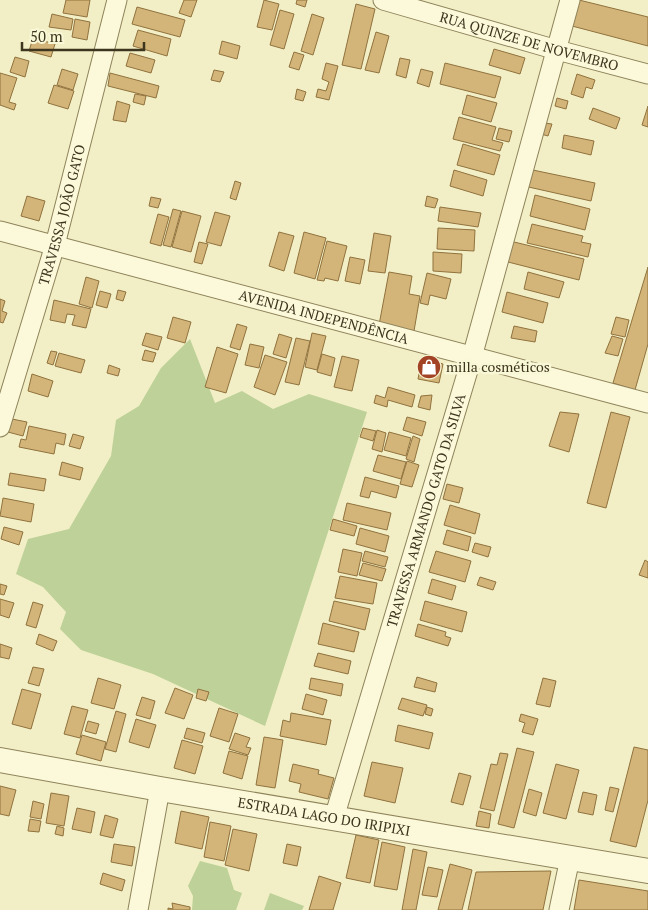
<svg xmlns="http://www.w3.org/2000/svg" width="648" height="910" font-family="'PT Serif',serif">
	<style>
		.green { fill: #bdd198 }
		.building { fill: #d3b479; stroke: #90723d }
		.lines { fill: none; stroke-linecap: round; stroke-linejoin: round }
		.minor-casing { stroke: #8f835a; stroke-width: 21 }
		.tertiary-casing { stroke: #8f835a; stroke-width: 26 }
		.minor { stroke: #fbf9da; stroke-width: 19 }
		.tertiary { stroke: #fbf9da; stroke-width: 24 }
		.labels { text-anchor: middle; stroke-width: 5; stroke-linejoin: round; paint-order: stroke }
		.street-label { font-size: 14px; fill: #3e351f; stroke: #f8f7d6 }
		.poi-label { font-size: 14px; fill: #3e351f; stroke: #f8f7d6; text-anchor: start }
	</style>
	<rect width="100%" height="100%" fill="#f2efc6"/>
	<g class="green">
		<polygon points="190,339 215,403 242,391 273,409 309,394 367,412 265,726 153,674 81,650 60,629 66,612 43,587 16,574 28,539 69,529 111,456 116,420 139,406 161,368"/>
		<polygon points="200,861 227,868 234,890 242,893 236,910 192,910 193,896 188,886"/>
		<polygon points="270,893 304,906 302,910 264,910"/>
	</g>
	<g class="building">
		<polygon points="66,0 90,0 87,17 63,13"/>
		<polygon points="184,0 197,0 191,17 179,13"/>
		<polygon points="264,0 279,4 272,30 257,27"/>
		<polygon points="297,0 307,0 305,7 296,4"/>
		<polygon points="579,0 648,17 648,46 572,26"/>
		<polygon points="356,4 375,9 361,69 342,65"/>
		<polygon points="137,7 185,20 180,37 132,24"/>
		<polygon points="280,10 294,14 284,49 270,45"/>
		<polygon points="52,14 73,19 71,30 49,27"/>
		<polygon points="312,14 324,18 313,55 301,51"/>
		<polygon points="75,19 90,22 87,40 72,37"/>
		<polygon points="138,30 171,39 167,56 133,46"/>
		<polygon points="376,32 389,36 379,73 365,70"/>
		<polygon points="33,38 55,44 51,57 29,51"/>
		<polygon points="222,41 240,46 237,59 219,54"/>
		<polygon points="494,49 525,58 520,74 489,65"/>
		<polygon points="294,52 304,55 299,70 289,67"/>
		<polygon points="130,53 155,60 151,73 126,66"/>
		<polygon points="15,57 29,61 25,77 10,72"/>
		<polygon points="400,58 410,60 406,78 396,75"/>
		<polygon points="326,63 338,66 329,100 316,97 318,89 326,91 329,82 322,79"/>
		<polygon points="445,63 501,77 495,98 440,84"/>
		<polygon points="62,69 78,74 73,90 57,85"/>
		<polygon points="421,69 433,72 429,87 417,83"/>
		<polygon points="214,70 224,72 220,82 211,80"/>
		<polygon points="0,73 17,78 9,102 16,104 14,110 0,105"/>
		<polygon points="110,73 159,86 156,98 108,86"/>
		<polygon points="577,74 595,80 592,89 586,87 583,98 571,94"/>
		<polygon points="54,85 74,91 68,109 48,103"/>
		<polygon points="297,89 306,92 303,101 295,99"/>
		<polygon points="135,94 146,96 144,105 133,102"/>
		<polygon points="467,95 497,103 491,122 462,114"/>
		<polygon points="557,98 568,101 566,109 555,106"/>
		<polygon points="117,101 130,105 126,122 113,120"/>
		<polygon points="648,106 648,127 642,125"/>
		<polygon points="593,108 620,118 616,129 589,119"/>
		<polygon points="459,117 496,127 492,140 503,143 500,151 453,139"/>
		<polygon points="544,123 552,124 548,136 541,134"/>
		<polygon points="499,128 512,131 509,142 496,139"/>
		<polygon points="564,135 594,141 591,155 562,148"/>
		<polygon points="463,144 500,155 494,175 457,165"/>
		<polygon points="528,169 595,183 591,201 524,186"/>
		<polygon points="454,170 487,180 483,196 450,186"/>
		<polygon points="235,181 241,183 236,200 230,198"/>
		<polygon points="535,195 590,209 585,230 530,216"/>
		<polygon points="27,196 45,201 39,221 21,216"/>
		<polygon points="427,196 438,199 435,208 425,206"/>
		<polygon points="151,197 161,199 158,208 149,206"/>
		<polygon points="440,207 481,213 478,227 438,221"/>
		<polygon points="173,209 181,211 171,247 163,245"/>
		<polygon points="182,211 201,216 191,252 172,247"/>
		<polygon points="215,212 230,216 221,246 206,242"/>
		<polygon points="158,214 169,217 161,246 150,243"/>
		<polygon points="532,224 583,236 581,242 591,244 588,257 527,243"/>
		<polygon points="438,228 475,230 474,251 437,249"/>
		<polygon points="279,232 294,236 284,271 269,266"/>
		<polygon points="304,232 326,238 315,279 294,273"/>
		<polygon points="374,233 391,236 385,273 368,271"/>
		<polygon points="327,241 347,246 338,281 325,278 324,281 317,280"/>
		<polygon points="510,241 584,259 579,280 504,261"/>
		<polygon points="199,242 208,244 202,264 194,262"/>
		<polygon points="433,252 462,254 461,273 433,271"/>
		<polygon points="350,257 365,260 360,284 345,281"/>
		<polygon points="648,267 648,344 635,390 613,383"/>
		<polygon points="389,272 412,276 409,294 420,296 414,331 379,325"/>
		<polygon points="528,272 564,282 559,298 524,289"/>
		<polygon points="427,273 451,279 446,299 430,295 428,305 420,303"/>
		<polygon points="86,277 99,281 92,308 79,304"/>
		<polygon points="118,290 126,292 123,301 116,299"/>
		<polygon points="100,291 111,294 107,308 96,305"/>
		<polygon points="507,292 548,303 543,323 502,312"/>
		<polygon points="0,299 5,301 2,311 7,313 3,323 0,322"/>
		<polygon points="54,300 91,309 86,328 72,325 75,315 67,314 65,323 50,320"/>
		<polygon points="173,317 191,322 185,343 167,338"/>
		<polygon points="616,317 629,320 625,337 611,334"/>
		<polygon points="237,324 247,327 240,350 230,347"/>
		<polygon points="514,326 537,331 535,342 511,338"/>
		<polygon points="146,333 162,337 158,350 142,345"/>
		<polygon points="312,333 326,336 317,370 305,367"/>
		<polygon points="279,334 292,338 286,358 273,354"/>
		<polygon points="612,336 623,339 618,356 605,353"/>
		<polygon points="296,338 310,341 299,385 285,382"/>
		<polygon points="250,344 264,347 259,368 245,365"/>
		<polygon points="217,347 238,354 226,393 205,387"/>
		<polygon points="145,350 156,353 153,362 142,360"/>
		<polygon points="51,351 57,352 53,365 47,363"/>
		<polygon points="59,353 85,360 81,373 55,366"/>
		<polygon points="322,354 335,358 331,376 317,372"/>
		<polygon points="265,355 287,362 275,395 254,387"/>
		<polygon points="342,356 359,360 352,391 334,387"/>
		<polygon points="422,358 443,364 439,383 418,379"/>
		<polygon points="109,365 120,369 118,376 107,373"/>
		<polygon points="32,374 53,381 48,397 28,391"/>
		<polygon points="388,387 415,395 412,407 388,400 387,407 374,403 376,395 385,398"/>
		<polygon points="432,395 430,410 418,407 421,396"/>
		<polygon points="560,412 579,414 569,452 549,446"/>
		<polygon points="611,412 630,417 606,508 587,503"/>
		<polygon points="407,417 426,422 422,436 403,430"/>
		<polygon points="7,418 27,422 23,436 4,431"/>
		<polygon points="29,426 66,434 64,445 56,443 54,454 19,447 21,439 26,440"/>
		<polygon points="363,428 376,431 373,441 360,437"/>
		<polygon points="377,430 386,433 382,452 372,449"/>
		<polygon points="389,432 411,438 406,456 384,450"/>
		<polygon points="73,434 84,437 80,449 69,446"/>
		<polygon points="413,436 420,439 414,462 406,459"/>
		<polygon points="378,455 406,462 401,479 373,471"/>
		<polygon points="407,461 419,465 412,487 400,484"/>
		<polygon points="62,462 83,468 80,480 59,475"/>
		<polygon points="10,473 46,479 44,491 8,485"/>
		<polygon points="365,477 399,486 396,498 371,491 369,498 360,496"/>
		<polygon points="447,484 463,488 459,503 443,499"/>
		<polygon points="3,498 34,504 31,522 0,516"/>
		<polygon points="347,503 391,513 387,530 343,520"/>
		<polygon points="450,505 480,514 475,534 444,525"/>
		<polygon points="333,519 357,526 354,536 330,530"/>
		<polygon points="4,527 23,532 19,545 1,539"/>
		<polygon points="360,528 389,536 385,552 356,544"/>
		<polygon points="447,530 471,537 468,551 443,544"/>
		<polygon points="475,543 491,547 488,557 472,552"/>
		<polygon points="343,549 362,553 357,576 338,572"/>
		<polygon points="365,551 388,557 385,567 362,561"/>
		<polygon points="436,551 471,561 465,582 429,572"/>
		<polygon points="645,560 648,562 648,578 639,575"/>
		<polygon points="363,563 386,569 382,581 359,575"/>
		<polygon points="340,576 377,583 373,604 335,598"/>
		<polygon points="480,577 496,582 493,590 477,585"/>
		<polygon points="432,579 456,586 452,600 428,593"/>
		<polygon points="0,584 7,586 4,595 0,594"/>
		<polygon points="0,599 14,603 9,618 0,615"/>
		<polygon points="334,601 370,609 365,630 329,621"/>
		<polygon points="425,601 467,612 462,632 420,620"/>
		<polygon points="33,602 43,605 36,628 26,625"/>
		<polygon points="323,623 359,632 354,652 318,644"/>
		<polygon points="418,624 446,632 445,636 451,638 448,646 415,636"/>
		<polygon points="39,634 57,641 53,651 36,644"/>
		<polygon points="0,644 12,648 9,659 0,657"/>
		<polygon points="318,653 351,661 348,674 314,666"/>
		<polygon points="33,667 44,669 39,686 28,683"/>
		<polygon points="417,677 437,683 435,692 414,687"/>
		<polygon points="98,678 121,685 114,709 91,703"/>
		<polygon points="311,678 343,684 341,696 309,689"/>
		<polygon points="543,678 556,681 550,707 536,704"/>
		<polygon points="175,688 193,695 184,719 165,713"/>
		<polygon points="22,689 41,694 31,729 12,724"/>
		<polygon points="198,689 209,692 206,701 196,698"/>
		<polygon points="306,694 327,700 323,715 302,709"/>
		<polygon points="142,697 155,701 150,719 136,715"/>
		<polygon points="402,698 427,705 423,716 398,709"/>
		<polygon points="72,706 88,710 80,738 64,734"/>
		<polygon points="427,707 433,709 431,716 425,714"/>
		<polygon points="219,708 238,714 229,742 210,736"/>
		<polygon points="116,711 126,714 116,752 105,749"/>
		<polygon points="291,713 331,720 326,745 280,736 283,720 290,722"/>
		<polygon points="521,714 538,719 533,735 522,732 525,723 519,721"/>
		<polygon points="136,719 156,725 149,748 129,742"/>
		<polygon points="88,721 99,724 96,734 85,731"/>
		<polygon points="398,725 433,733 429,749 395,741"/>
		<polygon points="187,728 205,733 202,743 184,738"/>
		<polygon points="235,733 250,738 246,747 251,748 248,755 229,749"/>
		<polygon points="82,735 106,742 101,761 76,754"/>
		<polygon points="264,737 283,740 275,788 256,785"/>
		<polygon points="182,740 203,746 195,774 174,768"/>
		<polygon points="634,747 648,750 648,800 636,847 610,841"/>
		<polygon points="517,748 534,752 514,828 498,824"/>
		<polygon points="229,751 248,756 242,779 223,773"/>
		<polygon points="500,753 508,754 494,811 480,808 491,764 497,765"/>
		<polygon points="372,762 403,768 395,803 364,796"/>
		<polygon points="293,764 319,770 318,774 334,778 328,799 299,792 301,784 289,781"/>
		<polygon points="556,764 579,770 566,819 543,813"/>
		<polygon points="459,773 471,776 463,805 451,802"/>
		<polygon points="0,786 16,790 9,816 0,814"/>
		<polygon points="610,787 619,789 613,812 605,810"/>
		<polygon points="529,789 542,793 536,816 523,812"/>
		<polygon points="583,792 597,795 593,815 578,812"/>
		<polygon points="51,793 69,796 64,826 46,823"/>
		<polygon points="33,801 44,804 41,819 30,817"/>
		<polygon points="77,808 95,812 91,833 72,829"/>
		<polygon points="181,811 209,817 202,849 175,843"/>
		<polygon points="479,811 491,814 489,828 476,826"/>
		<polygon points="105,815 118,819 113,838 100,835"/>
		<polygon points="30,819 41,821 39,832 28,831"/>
		<polygon points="210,822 231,826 224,861 204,857"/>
		<polygon points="57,826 64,828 63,836 55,834"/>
		<polygon points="233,829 257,834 249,871 225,865"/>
		<polygon points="356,835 379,840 370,883 346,878"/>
		<polygon points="382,842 405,847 397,890 374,886"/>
		<polygon points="114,844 135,847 132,866 111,862"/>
		<polygon points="287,844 301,847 297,866 283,863"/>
		<polygon points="413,849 427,852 416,910 402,910"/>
		<polygon points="450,864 472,870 462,910 438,910"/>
		<polygon points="428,867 443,870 437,897 422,895"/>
		<polygon points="551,871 543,910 468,910 476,872"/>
		<polygon points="103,873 125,880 122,891 100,884"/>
		<polygon points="319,876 341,883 333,910 309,910"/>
		<polygon points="579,880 648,891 648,910 574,910"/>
		<polygon points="172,903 190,907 190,910 168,910 168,908 173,909"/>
	</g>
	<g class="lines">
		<g class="minor-casing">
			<g id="minor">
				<path id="s1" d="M 383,0 L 557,50 L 648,74"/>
				<path id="s2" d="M 0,231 L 648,403"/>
				<path id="s3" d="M 0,427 L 55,245 L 117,0"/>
				<path id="s4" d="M 334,818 L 472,357 L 570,0"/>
				<polyline points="138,910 160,789"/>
				<polyline points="559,910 570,858"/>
			</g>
		</g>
		<g class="tertiary-casing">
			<g id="tertiary">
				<path id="s5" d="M 0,760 L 160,789 L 648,871"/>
			</g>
		</g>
		<use href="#minor" class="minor"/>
		<use href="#tertiary" class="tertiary"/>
	</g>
	<defs>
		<g id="shop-disc" transform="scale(1.25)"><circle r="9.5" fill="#a34325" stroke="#f8f7d6"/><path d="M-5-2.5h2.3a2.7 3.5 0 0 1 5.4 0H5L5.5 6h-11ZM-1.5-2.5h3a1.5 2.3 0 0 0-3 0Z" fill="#fff"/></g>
	</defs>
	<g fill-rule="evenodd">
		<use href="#shop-disc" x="429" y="367"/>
	</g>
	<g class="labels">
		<g class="street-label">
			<text dy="5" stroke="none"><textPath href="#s1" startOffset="152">RUA QUINZE DE NOVEMBRO</textPath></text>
			<text dy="5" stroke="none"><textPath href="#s3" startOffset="221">TRAVESSA JOÃO GATO</textPath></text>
			<text dy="5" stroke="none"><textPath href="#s2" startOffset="335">AVENIDA INDEPENDÊNCIA</textPath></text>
			<text dy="5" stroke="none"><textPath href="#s4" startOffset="321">TRAVESSA ARMANDO GATO DA SILVA</textPath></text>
			<text dy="5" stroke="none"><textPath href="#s5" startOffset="329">ESTRADA LAGO DO IRIPIXI</textPath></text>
		</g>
		<g class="poi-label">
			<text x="446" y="372">milla cosméticos</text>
		</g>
	</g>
	<path d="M22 42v8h122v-8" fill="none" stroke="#3e351f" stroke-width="2.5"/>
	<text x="30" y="42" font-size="15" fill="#3e351f" stroke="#f8f7d6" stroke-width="4" paint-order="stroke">50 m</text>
</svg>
